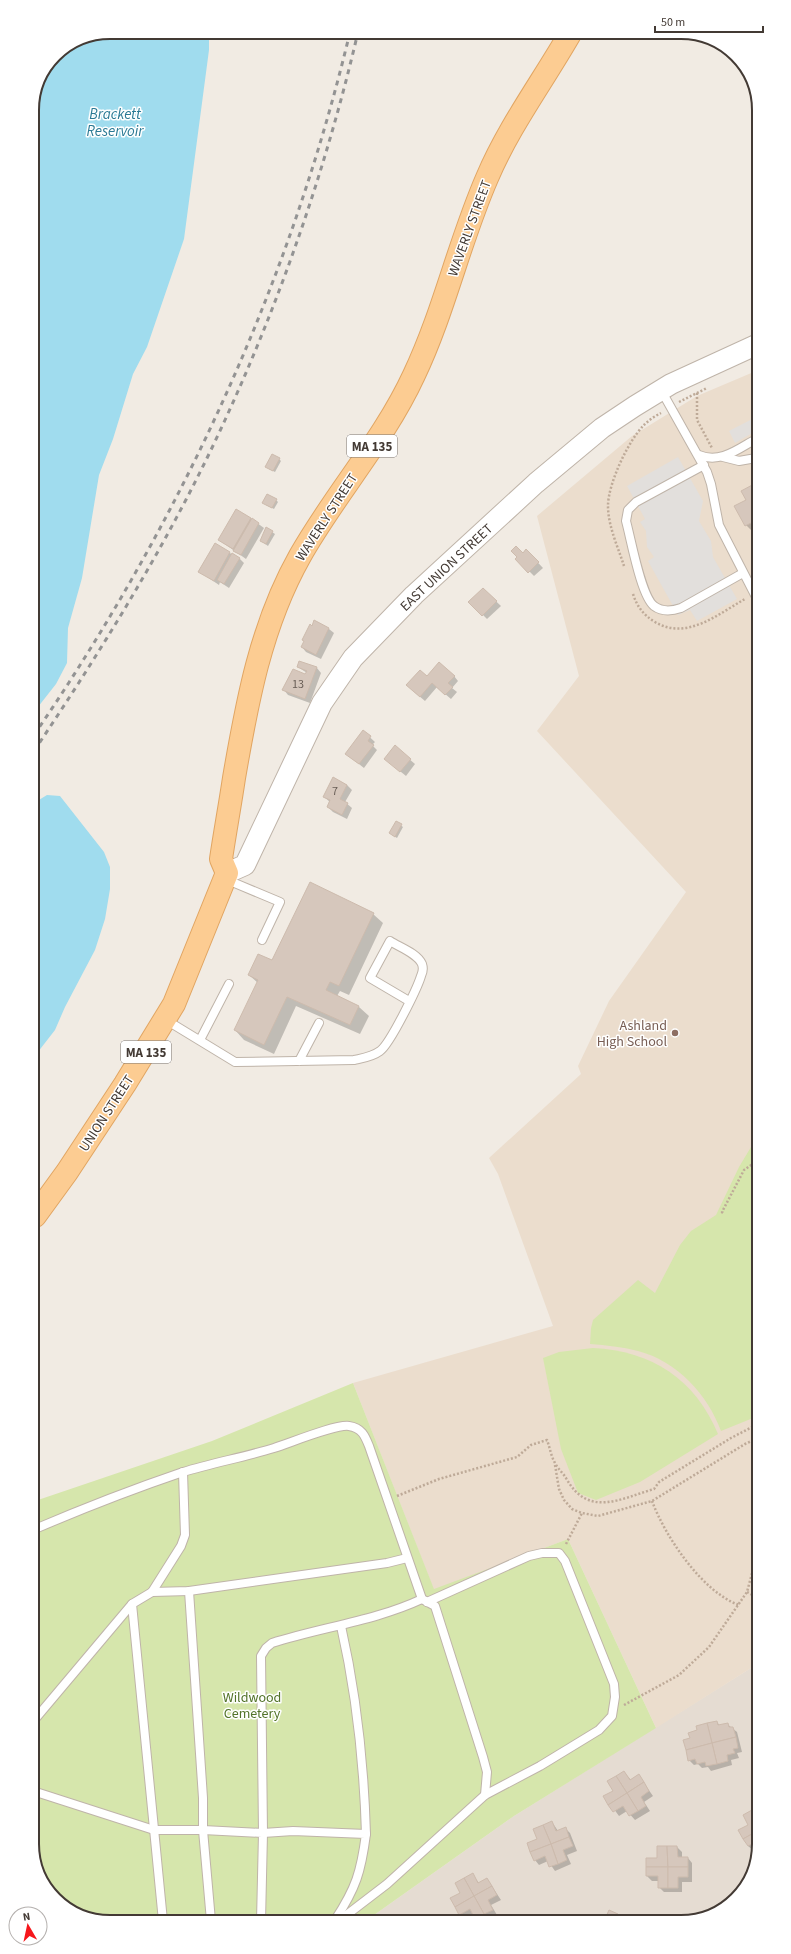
<svg xmlns="http://www.w3.org/2000/svg" width="791" height="1954" font-family="'Source Sans 3',sans-serif">
	<style>
		.residential { fill: #e5dcd2 }
		.education { fill: #ebddcd }
		.green { fill: #d6e6ac }
		.parking { fill: #e2dfdc }
		.water { fill: #a0dcee }
		.shadow { fill: #0003 }
		.building { fill: #d6c7bc; stroke: #cdbbad }
		.lines { fill: none; stroke-linecap: round; stroke-linejoin: round }
		.service-casing { stroke: #bfb4a9; stroke-width: 10 }
		.tertiary-casing { stroke: #bfb4a9; stroke-width: 22 }
		.primary-casing { stroke: #e1a562; stroke-width: 24 }
		.path { stroke: #beaa98; stroke-width: 2.5; stroke-dasharray: 2 2; stroke-linecap: butt }
		.service { stroke: #fff; stroke-width: 8 }
		.tertiary { stroke: #fff; stroke-width: 20 }
		.primary { stroke: #fccc92; stroke-width: 22 }
		.rail { stroke: #939393; stroke-width: 3; stroke-dasharray: 5 5; stroke-linecap: butt }
		.education-dot { fill: #8d6e63; stroke: #fff; stroke-width: 1.5 }
		.labels { text-anchor: middle; stroke-width: 3; stroke-linejoin: round; paint-order: stroke }
		.number-label { font-size: 12px; fill: #685d56 }
		.shield { fill: #fff; stroke: #7b7571; stroke-width: 1 }
		.shield-label { font-size: 13px; font-weight: bold; fill: #433a34 }
		.street-label { font-size: 14px; fill: #433a34; stroke: #fff }
		.education-label { font-size: 14px; fill: #785e54; stroke: #fff; text-anchor: end }
		.park-label { font-size: 14px; fill: #527329; stroke: #fff }
		.water-label { font-size: 15px; font-style: italic; fill: #2b7a95; stroke: #fff }
		.rim { fill: none; stroke: #433a34; stroke-width: 2 }
	</style>
	<rect width="100%" height="100%" fill="#f1ebe3"/>
	<polygon class="residential" points="759,1663 759,1844 743,1891 706,1918 367,1920 514,1816"/>
	<polygon class="education" points="756,371 759,1663 656,1728 568,1539 434,1590 353,1383 553,1326 498,1174 489,1158 581,1074 578,1066 609,1001 686,892 537,731 579,676 537,516 632,436 697,396"/>
	<g class="green">
		<path d="M 757,1137 L 758,1416 L 721,1431 C 708,1395 677,1361 638,1351 C 622,1347 606,1345 590,1344 L 591,1328 L 593,1320 L 638,1280 L 655,1293 L 680,1245 L 691,1231 L 716,1215 L 739,1167 Z"/>
		<path d="M 593,1348 C 652,1351 695,1379 718,1434 L 640,1482 L 596,1500 L 578,1493 L 561,1449 L 543,1358 L 559,1352 Z"/>
		<polygon points="353,1383 434,1589 568,1539 656,1728 514,1816 367,1920 105,1922 62,1906 36,1869 35,1501 212,1441"/>
	</g>
	<g class="parking">
		<polygon points="756,417 756,431 735,443 729,431"/>
		<polygon points="678,457 703,501 699,521 711,541 713,557 737,599 697,621 690,610 678,615 648,561 654,557 647,547 646,531 640,522 645,519 627,486"/>
	</g>
	<g class="water">
		<polygon points="110,32 209,32 209,50 184,239 147,347 133,374 113,439 99,475 82,578 68,628 67,663 56,684 34,712 32,105 38,80 55,55 81,38"/>
		<polygon points="47,795 60,796 104,852 110,867 110,889 105,919 95,950 65,1007 55,1030 34,1057 34,803"/>
	</g>
	<g class="shadow">
		<polygon points="279,459 281,461 275,472 269,469"/>
		<polygon points="756,485 756,531 753,532 746,525 747,500"/>
		<polygon points="276,500 278,502 274,509 266,505"/>
		<polygon points="250,518 264,528 246,559 219,540"/>
		<polygon points="266,528 275,534 268,546 261,541"/>
		<polygon points="215,545 239,558 244,563 229,588 220,582 219,585 200,572"/>
		<polygon points="526,550 543,568 534,576 517,559"/>
		<polygon points="483,589 501,606 487,619 470,602"/>
		<polygon points="315,622 329,629 334,633 321,659 306,652 302,647"/>
		<polygon points="300,662 317,668 321,673 310,703 288,695 284,690 306,676 307,673 298,667"/>
		<polygon points="454,676 458,681 452,688 457,692 451,699 437,687 425,701 412,690 427,677"/>
		<polygon points="363,731 375,742 372,745 377,750 364,768 346,754"/>
		<polygon points="395,747 415,764 406,776 390,763"/>
		<polygon points="333,778 347,785 352,790 345,802 352,808 347,819 333,812 328,807 330,802 324,797"/>
		<polygon points="396,822 403,827 397,838 392,835"/>
		<polygon points="373,914 383,923 349,995 340,991 337,996 359,1007 369,1016 360,1034 296,1006 274,1054 244,1040 235,1030 258,983 249,975"/>
		<polygon points="717,1722 720,1726 727,1724 737,1732 742,1752 737,1753 739,1758 731,1760 732,1765 711,1771 708,1767 702,1768 698,1764 694,1765 689,1760 691,1739"/>
		<polygon points="624,1772 631,1780 638,1775 653,1796 644,1802 650,1811 635,1820 627,1811 619,1816 605,1797 614,1791"/>
		<polygon points="759,1807 759,1844 758,1848 753,1850 748,1846 749,1825"/>
		<polygon points="552,1822 558,1831 565,1828 570,1833 577,1851 567,1855 571,1864 555,1871 548,1861 539,1865 535,1860"/>
		<polygon points="677,1847 682,1852 682,1858 688,1858 692,1863 692,1882 682,1882 682,1892 664,1892 659,1887 659,1881 652,1881 647,1876 647,1859 658,1859"/>
		<polygon points="472,1874 479,1883 487,1879 501,1900 491,1905 497,1915 488,1919 477,1919 474,1914 465,1919 460,1914 462,1893"/>
		<polygon points="609,1911 627,1918 606,1919"/>
	</g>
	<g class="building">
		<polygon points="272,454 280,458 273,471 265,467"/>
		<polygon points="756,483 756,527 753,522 745,526 734,506 746,500 741,491"/>
		<polygon points="267,494 277,499 272,508 262,503"/>
		<polygon points="236,509 251,518 233,549 218,540"/>
		<polygon points="252,518 259,523 241,555 233,551"/>
		<polygon points="266,527 273,531 266,544 260,541"/>
		<polygon points="215,543 230,552 214,581 198,572"/>
		<polygon points="516,546 523,553 526,549 539,562 528,573 515,559 517,557 511,551"/>
		<polygon points="232,553 240,558 224,584 217,580"/>
		<polygon points="483,588 497,601 482,616 468,602"/>
		<polygon points="314,620 329,628 316,655 301,647 304,641 302,640 310,624 312,626"/>
		<polygon points="299,661 317,667 305,699 282,690 293,669 305,674 307,671 297,667"/>
		<polygon points="439,662 455,676 448,683 453,687 445,695 432,683 420,697 406,685 420,670 427,676"/>
		<polygon points="363,730 371,736 368,741 374,745 359,764 345,754"/>
		<polygon points="395,745 411,759 400,772 384,759"/>
		<polygon points="333,777 347,785 340,799 348,803 342,815 327,807 330,800 323,797"/>
		<polygon points="396,821 402,824 395,837 389,833"/>
		<polygon points="310,882 374,913 339,986 330,982 326,990 359,1006 350,1025 287,997 264,1045 234,1030 258,980 248,975 258,954 272,960"/>
		<polygon points="717,1721 718,1725 728,1723 729,1727 733,1727 736,1737 712,1743 707,1723"/>
		<polygon points="707,1723 712,1743 686,1750 683,1740 690,1738 688,1733 697,1730 696,1726"/>
		<polygon points="736,1737 738,1748 733,1749 735,1753 727,1755 728,1761 717,1764 712,1743"/>
		<polygon points="712,1743 717,1764 706,1766 705,1762 697,1764 695,1759 688,1761 686,1750"/>
		<polygon points="624,1771 630,1780 639,1774 644,1782 627,1793 616,1776"/>
		<polygon points="616,1776 627,1793 608,1805 603,1796 613,1791 607,1781"/>
		<polygon points="644,1782 649,1791 641,1797 646,1806 638,1811 627,1793"/>
		<polygon points="627,1793 638,1811 629,1816 623,1806 613,1812 608,1805"/>
		<polygon points="759,1806 759,1822 752,1810"/>
		<polygon points="752,1810 759,1822 759,1830 743,1839 738,1830 748,1825 743,1815"/>
		<polygon points="552,1821 556,1831 566,1827 569,1837 551,1844 543,1825"/>
		<polygon points="543,1825 551,1844 530,1852 527,1843 537,1839 533,1829"/>
		<polygon points="759,1830 759,1842 758,1841 748,1846 743,1839"/>
		<polygon points="569,1837 573,1846 563,1850 567,1860 558,1864 551,1844"/>
		<polygon points="551,1844 558,1864 549,1867 545,1856 534,1861 530,1852"/>
		<polygon points="657,1846 667,1846 668,1867 646,1867 646,1858 657,1858"/>
		<polygon points="667,1846 677,1846 678,1857 688,1857 688,1867 668,1867"/>
		<polygon points="646,1867 668,1867 668,1888 658,1888 658,1876 646,1876"/>
		<polygon points="668,1867 688,1867 688,1877 678,1877 678,1888 668,1888"/>
		<polygon points="473,1873 478,1883 487,1878 492,1886 474,1896 464,1878"/>
		<polygon points="464,1878 474,1896 455,1907 450,1898 460,1893 455,1883"/>
		<polygon points="492,1886 497,1895 488,1900 493,1910 484,1914 474,1896"/>
		<polygon points="474,1896 484,1914 475,1919 470,1909 459,1915 455,1907"/>
		<polygon points="609,1910 618,1914 616,1918 605,1919"/>
	</g>
	<g class="lines">
		<g class="service-casing">
			<g id="service">
				<polyline points="661,390 707,472 711,484 719,525 756,597"/>
				<path d="M 699,455 C 720,464 738,449 756,439"/>
				<polyline points="723,457 739,461 756,458"/>
				<path d="M 704,465 L 636,502 L 628,510 L 626,521 C 631,539 641,596 654,606 C 662,612 672,611 681,608 L 743,573"/>
				<polyline points="225,879 280,902 262,940"/>
				<path d="M 166,1020 L 235,1062 L 354,1060 C 363,1058 372,1057 380,1051 C 390,1044 417,989 421,976 C 423,972 423,967 422,964 C 417,953 399,947 390,941 L 370,978 L 409,1001"/>
				<polyline points="200,1040 229,984"/>
				<polyline points="299,1061 319,1023"/>
				<path d="M 35,1529 C 84,1508 133,1489 183,1472 C 213,1463 244,1457 274,1448 C 290,1443 336,1424 349,1426 C 362,1428 365,1436 369,1446 L 422,1599 L 435,1606 L 483,1757 L 487,1772 L 485,1795"/>
				<polyline points="189,1591 203,1798 203,1830 211,1921"/>
				<polyline points="152,1592 189,1591 387,1563 407,1558"/>
				<path d="M 341,1626 C 356,1692 364,1766 366,1834"/>
				<polyline points="36,1718 132,1604"/>
				<polyline points="36,1792 154,1830 203,1830 263,1833 261,1921"/>
				<path d="M 335,1920 C 356,1888 361,1872 366,1834 L 293,1831 L 263,1833 L 261,1656 L 266,1648 L 272,1643 C 322,1627 375,1621 422,1599"/>
				<polyline points="340,1920 387,1884 485,1795 540,1766 599,1730 612,1716 615,1697 614,1684 565,1561 559,1553 542,1553 529,1556 427,1602"/>
				<polyline points="163,1921 132,1604 152,1592 181,1546 185,1535 183,1472"/>
			</g>
		</g>
		<g class="tertiary-casing">
			<polyline id="tertiary" points="227,873 245,865 322,703 353,658 414,595 536,483 602,428 635,406 671,384 756,345"/>
		</g>
		<g class="primary-casing">
			<path id="primary" d="M 35,1216 L 67,1172 L 125,1084 L 174,1004 L 227,873 L 221,859 C 225,832 230,805 234,778 C 247,702 261,625 300,556 C 335,494 384,440 414,375 C 444,312 459,242 487,178 C 509,126 543,81 571,32"/>
		</g>
		<g class="path">
			<polyline points="697,393 697,420 712,448"/>
			<polyline points="679,402 707,388"/>
			<path d="M 624,566 C 618,547 608,526 608,506 C 608,484 628,441 644,425 C 649,420 655,416 661,413"/>
			<path d="M 633,594 C 637,606 643,615 655,622 C 687,641 718,614 745,599"/>
			<path d="M 757,1052 C 753,1070 752,1085 757,1103"/>
			<polyline points="723,1213 722,1212 744,1170 757,1161"/>
			<polyline points="555,1465 559,1489 564,1500 572,1509 582,1513 598,1516 652,1501 745,1444 758,1438"/>
			<path d="M 397,1496 L 439,1479 L 517,1457 L 531,1445 L 547,1440 C 550,1448 551,1456 555,1463 C 558,1469 563,1473 566,1478 C 588,1518 620,1499 654,1489 L 659,1482 L 731,1438 L 758,1424"/>
			<path d="M 652,1501 C 665,1536 702,1592 739,1605"/>
			<polyline points="566,1544 582,1513"/>
			<polyline points="747,1592 758,1598"/>
			<polyline points="624,1705 679,1675 709,1647 747,1592 758,1551"/>
		</g>
		<use href="#service" class="service"/>
		<use href="#tertiary" class="tertiary"/>
		<use href="#primary" class="primary"/>
		<g class="rail">
			<path d="M 34,735 C 180,522 290,284 350,32"/>
			<path d="M 34,751 C 105,645 172,536 225,420 C 282,296 327,165 358,32"/>
		</g>
	</g>
	<circle class="education-dot" cx="675" cy="1033" r="4"/>
	<g class="labels">
		<g class="number-label">
			<text x="298" y="688">13</text>
			<text x="335" y="795">7</text>
		</g>
		<g class="shield">
			<rect x="347" y="435" width="50" height="22" rx="3"/>
			<rect x="121" y="1041" width="50" height="22" rx="3"/>
		</g>
		<g class="shield-label">
			<text x="372" y="451">MA 135</text>
			<text x="146" y="1057">MA 135</text>
		</g>
		<g class="street-label">
			<text transform="translate(469 228) rotate(-70)" y="5">WAVERLY STREET</text>
			<text transform="translate(326 517) rotate(-57)" y="5">WAVERLY STREET</text>
			<text transform="translate(446 567) rotate(-43)" y="5">EAST UNION STREET</text>
			<text transform="translate(106 1113) rotate(-57)" y="5">UNION STREET</text>
		</g>
		<g class="education-label">
			<text x="667" y="1030">Ashland<tspan x="667" dy="16">High School</tspan></text>
		</g>
		<g class="park-label">
			<text x="252" y="1702">Wildwood<tspan x="252" dy="16">Cemetery</tspan></text>
		</g>
		<g class="water-label">
			<text x="115" y="119">Brackett<tspan x="115" dy="17">Reservoir</tspan></text>
		</g>
	</g>
	<path d="M0 0H791V1954H0ZM110 39H681A71 71 0 0 1 752 110V1844A71 71 0 0 1 681 1915H110A71 71 0 0 1 39 1844V110A71 71 0 0 1 110 39Z" fill="#fff" fill-rule="evenodd"/>
	<path class="rim" d="M110 39H681A71 71 0 0 1 752 110V1844A71 71 0 0 1 681 1915H110A71 71 0 0 1 39 1844V110A71 71 0 0 1 110 39Z"/>
	<g transform="translate(28 1926) rotate(351)"><circle r="19" fill="#ffffff" stroke="#b4b0ae"/>
	<path d="M0-3L7 15L0 10L-7 15Z" fill="#f6161b"/>
	<text y="-6" font-size="11" font-weight="bold" text-anchor="middle" fill="#433a34">N</text>
	</g>
	<path d="M655 26v6h108v-6" fill="none" stroke="#433a34" stroke-width="2"/>
	<text x="661" y="26" font-size="12" fill="#433a34" stroke="#ffffff" stroke-width="3" paint-order="stroke">50 m</text>
</svg>
